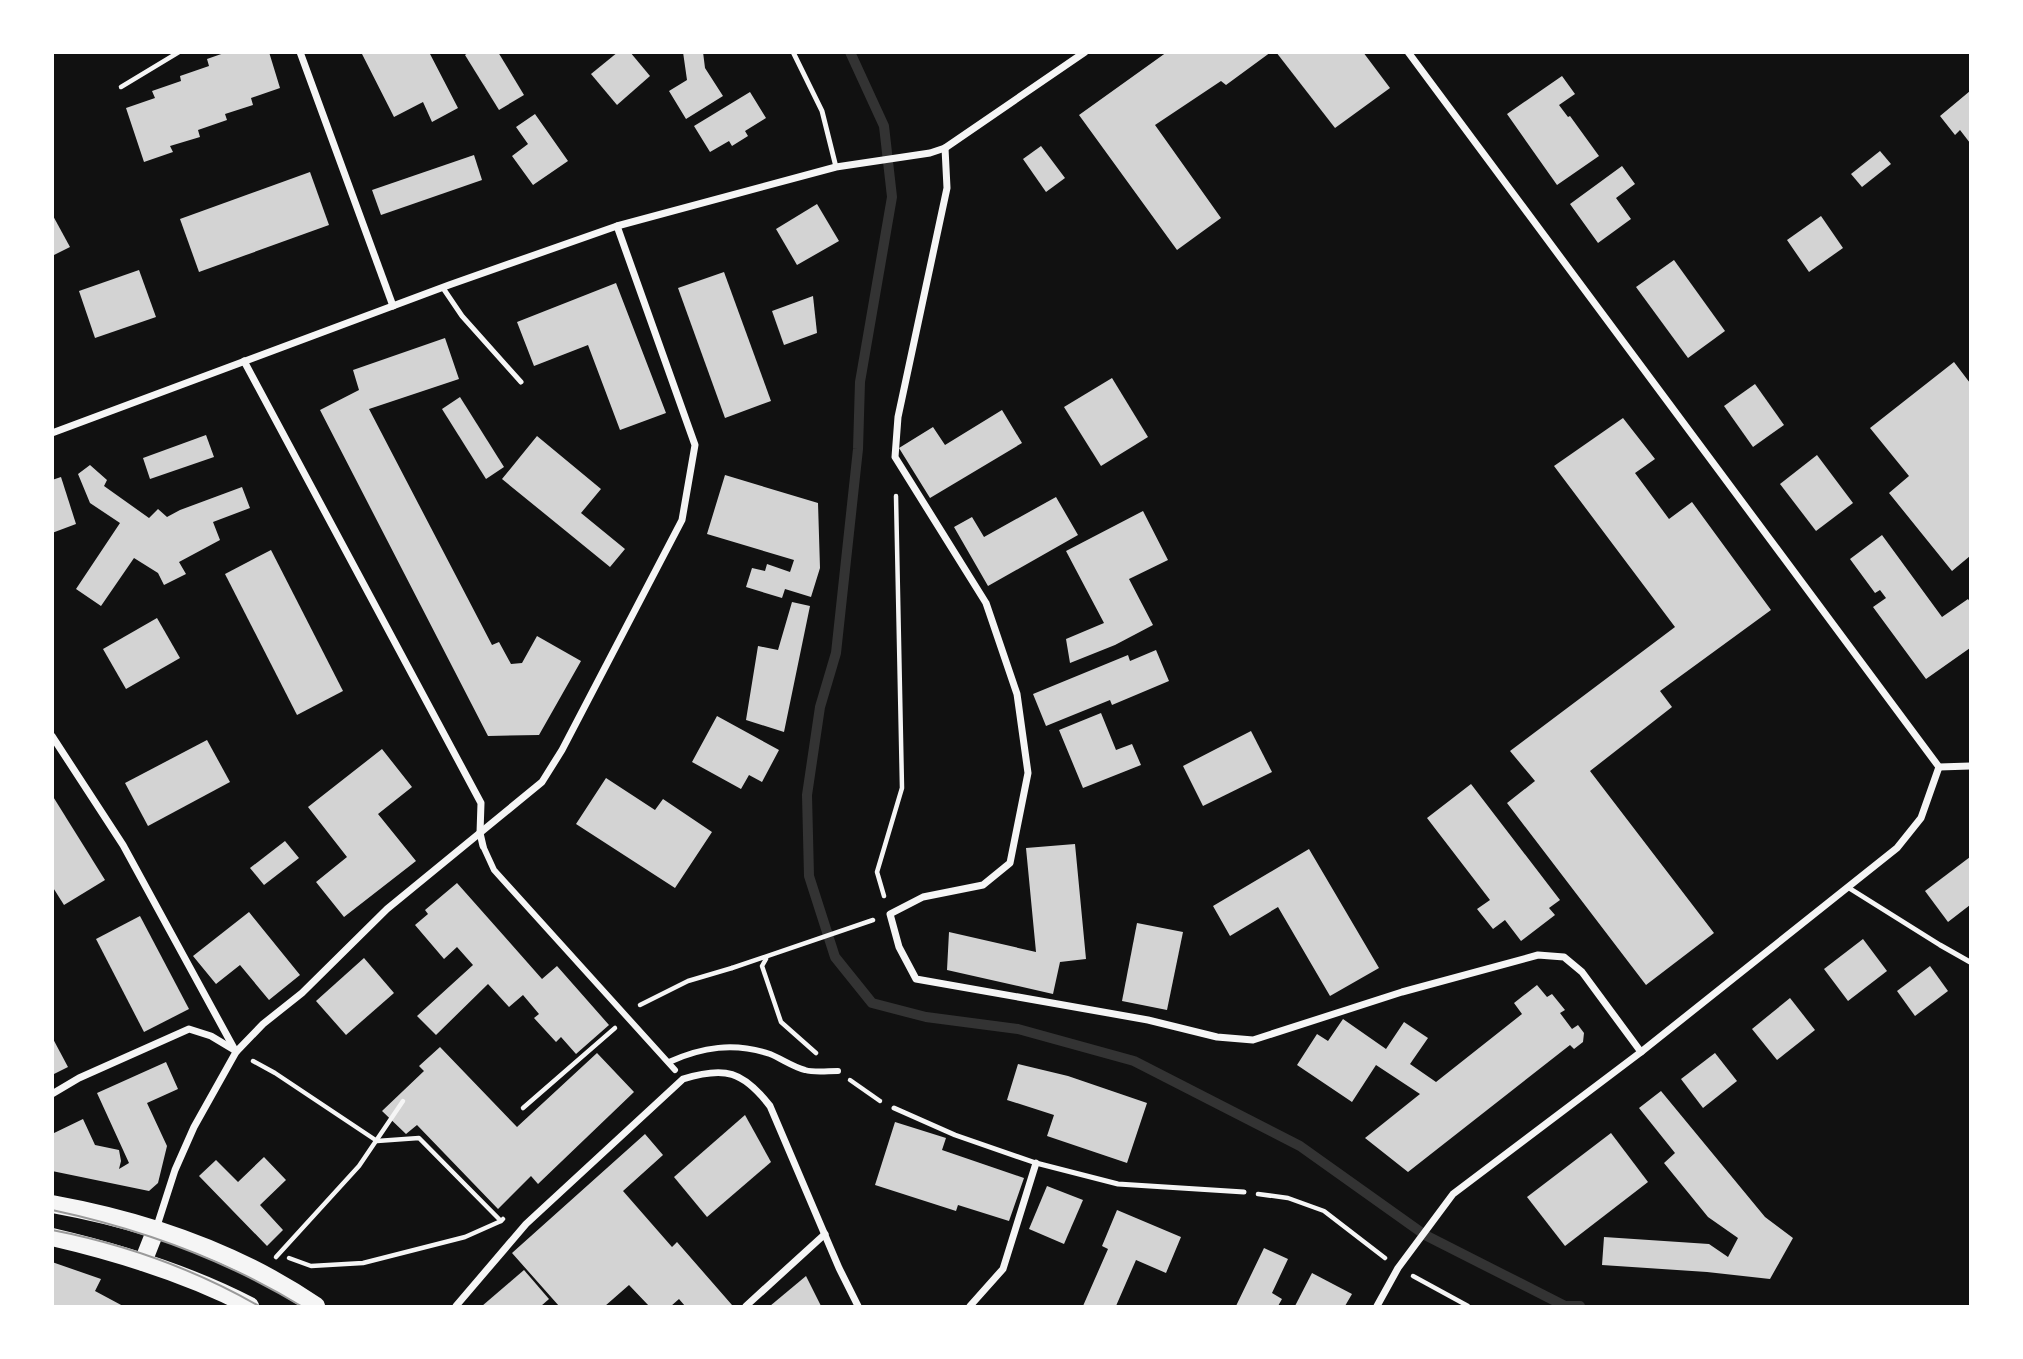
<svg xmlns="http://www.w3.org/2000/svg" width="2023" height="1359" font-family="'Fira Sans Condensed',sans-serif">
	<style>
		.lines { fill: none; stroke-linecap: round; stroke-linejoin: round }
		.stream { stroke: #333; stroke-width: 10 }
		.building { fill: #d3d3d3 }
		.path { stroke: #f5f5f5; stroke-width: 4.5 }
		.service { stroke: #f5f5f5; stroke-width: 5 }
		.pedestrian { stroke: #f5f5f5; stroke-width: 6 }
		.minor { stroke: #f5f5f5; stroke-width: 7 }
		.primary { stroke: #f5f5f5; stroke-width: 18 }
		.tram { stroke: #9a9a9a; stroke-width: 2 }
	</style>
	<rect width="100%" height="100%" fill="#111"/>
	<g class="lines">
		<polyline class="stream" points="850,52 884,126 892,197 860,382 858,449 836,653 820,707 807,795 809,876 835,957 872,1003 926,1017 1018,1029 1134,1061 1300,1146 1425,1235 1565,1306 1580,1306"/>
	</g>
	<g class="building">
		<polygon points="227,52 269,52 280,88 251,98 253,105 225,114 227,120 198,130 200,137 170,146 173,152 144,162 126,108 155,98 152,91 181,81 180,76 209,66 207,59"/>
		<polygon points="361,52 429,52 458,108 432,122 423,102 394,117"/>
		<polygon points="469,52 498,52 524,95 499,110 465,55"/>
		<polygon points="618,52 630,52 650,76 617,105 591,74"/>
		<polygon points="683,52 703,52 705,68 723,96 686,119 669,91 687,80"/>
		<polygon points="1167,52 1271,52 1226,85 1221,81 1155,125 1221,218 1177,250 1079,115"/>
		<polygon points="1276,52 1363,52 1390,88 1335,128"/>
		<polygon points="1562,76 1575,94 1559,105 1568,117 1570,116 1599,156 1557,185 1507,114"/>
		<polygon points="1970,91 1970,143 1960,130 1955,135 1940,116"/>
		<polygon points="750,92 766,118 745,131 748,136 732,146 729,141 710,152 694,126"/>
		<polygon points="535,114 568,161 533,185 512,156 528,144 516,127"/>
		<polygon points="1041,146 1065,178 1046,192 1023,159"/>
		<polygon points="1880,151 1891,164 1862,187 1851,174"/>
		<polygon points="474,155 482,180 381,215 372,190"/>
		<polygon points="1622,166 1635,184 1616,198 1631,219 1598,243 1570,204"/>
		<polygon points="310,172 329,225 199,272 180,219"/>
		<polygon points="817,204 839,241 797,265 776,229"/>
		<polygon points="52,214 70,247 52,256"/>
		<polygon points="1821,216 1843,248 1809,272 1787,240"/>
		<polygon points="1674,260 1725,331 1688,358 1636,287"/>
		<polygon points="139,270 156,317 95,338 79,291"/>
		<polygon points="724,272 771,401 725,418 678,288"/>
		<polygon points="616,283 666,413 620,430 588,345 534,366 517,322"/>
		<polygon points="813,296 817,333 784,345 772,311"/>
		<polygon points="445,338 459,379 369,409 492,645 499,642 511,664 522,663 537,636 581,661 539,735 488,736 320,410 359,390 353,370"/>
		<polygon points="1954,362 1970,383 1970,556 1952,571 1889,493 1909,476 1870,428"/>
		<polygon points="1112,378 1148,437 1101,466 1064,407"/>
		<polygon points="1755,384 1784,425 1753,447 1724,406"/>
		<polygon points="460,397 504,467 486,479 442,409"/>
		<polygon points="1002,410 1022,443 930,498 899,448 933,427 945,445"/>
		<polygon points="1623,418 1655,459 1635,473 1669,519 1692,502 1771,610 1660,691 1672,707 1590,771 1714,933 1646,985 1507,803 1535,781 1510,751 1675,627 1554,466"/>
		<polygon points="206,435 214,457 150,479 143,458"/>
		<polygon points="537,436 601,489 581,513 625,549 610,567 502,479"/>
		<polygon points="1817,455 1853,503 1816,531 1780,484"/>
		<polygon points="90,465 107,480 104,486 149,518 158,509 167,517 180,510 242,487 250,508 213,522 220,540 179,562 186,574 164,585 158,573 134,558 101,606 76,589 120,523 90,503 78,474"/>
		<polygon points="725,475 818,503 820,568 811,597 785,589 782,598 746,587 752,568 765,571 767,564 790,572 794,560 707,534"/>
		<polygon points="61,477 76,524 52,533 52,480"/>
		<polygon points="1056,497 1078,535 988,586 954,527 972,517 984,537"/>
		<polygon points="1143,511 1168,560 1129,579 1153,625 1115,645 1070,663 1066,639 1104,623 1066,551"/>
		<polygon points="1882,535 1942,617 1968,599 1970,602 1970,648 1926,679 1873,607 1886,598 1880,590 1875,593 1850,559"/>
		<polygon points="271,550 343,691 297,715 225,574"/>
		<polygon points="792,602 810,606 784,732 746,720 758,646 778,650"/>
		<polygon points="157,618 180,658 126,689 103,649"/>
		<polygon points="1156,650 1169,681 1112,705 1110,700 1046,726 1033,694 1128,655 1130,661"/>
		<polygon points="1101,713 1116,750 1132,744 1141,765 1083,788 1059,730"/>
		<polygon points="717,716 779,750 762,782 749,775 741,789 692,762"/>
		<polygon points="1251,731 1272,772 1203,806 1183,766"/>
		<polygon points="207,740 230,782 148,826 125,783"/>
		<polygon points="382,749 412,787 378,814 416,861 344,917 316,882 347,857 308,807"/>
		<polygon points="606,778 655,810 663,799 712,832 675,888 576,824"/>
		<polygon points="1471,784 1560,900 1549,908 1555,915 1521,941 1505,920 1493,929 1477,909 1490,900 1427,818"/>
		<polygon points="52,795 105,880 64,905 52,886"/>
		<polygon points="285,841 299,858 264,885 250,868"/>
		<polygon points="1075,844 1086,959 1060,962 1053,994 947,970 949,932 1036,952 1026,848"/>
		<polygon points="1309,849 1379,968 1330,996 1278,907 1230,936 1213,906"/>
		<polygon points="1970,857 1970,905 1948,922 1925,891"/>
		<polygon points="457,883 542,979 557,966 609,1025 576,1054 561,1037 556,1042 534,1018 539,1014 523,995 509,1007 488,984 436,1035 417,1016 473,965 457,947 444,959 415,925 428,914 425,910"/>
		<polygon points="249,912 300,975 269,1000 240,965 216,984 193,956"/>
		<polygon points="140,916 189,1009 144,1032 96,939"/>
		<polygon points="1137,923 1183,932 1167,1010 1122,1001"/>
		<polygon points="1863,939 1887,971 1848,1001 1824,969"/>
		<polygon points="364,958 394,993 346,1035 316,1001"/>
		<polygon points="1930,966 1948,991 1915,1016 1897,991"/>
		<polygon points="1537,985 1547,997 1552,994 1565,1010 1560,1013 1572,1029 1578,1025 1584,1033 1583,1042 1574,1049 1570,1045 1408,1172 1365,1138 1420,1094 1376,1065 1352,1102 1297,1065 1317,1034 1328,1041 1343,1019 1386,1049 1404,1022 1428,1038 1410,1064 1436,1082 1522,1014 1514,1003"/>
		<polygon points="1790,998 1815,1030 1777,1060 1752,1029"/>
		<polygon points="52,1037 68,1067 52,1075"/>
		<polygon points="440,1047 517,1127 597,1053 634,1092 538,1184 531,1176 498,1209 417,1125 406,1134 382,1111 424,1071 419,1066"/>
		<polygon points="1715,1053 1737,1081 1703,1108 1681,1079"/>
		<polygon points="166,1062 178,1089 147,1103 167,1146 158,1183 149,1191 52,1171 52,1134 83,1119 95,1145 119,1150 121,1161 119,1169 129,1163 97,1093"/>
		<polygon points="1018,1064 1068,1076 1147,1103 1127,1163 1047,1136 1054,1115 1007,1100"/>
		<polygon points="1661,1091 1765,1217 1793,1238 1770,1279 1707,1272 1602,1265 1604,1237 1709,1244 1728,1257 1738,1238 1708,1217 1664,1163 1675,1153 1639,1108"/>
		<polygon points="745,1115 771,1162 707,1217 674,1177"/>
		<polygon points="895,1122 946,1138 942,1150 1024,1178 1009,1221 958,1205 956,1211 875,1185"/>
		<polygon points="1611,1133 1648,1182 1565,1246 1527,1197"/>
		<polygon points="645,1134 663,1155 623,1191 672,1247 677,1242 732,1305 730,1306 685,1306 679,1299 671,1306 649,1306 629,1285 605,1306 559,1306 512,1253"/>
		<polygon points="264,1157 286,1180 260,1205 283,1230 267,1246 199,1176 216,1160 238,1182"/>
		<polygon points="1047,1186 1083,1200 1064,1244 1029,1229"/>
		<polygon points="1117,1210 1181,1237 1166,1273 1136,1260 1116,1306 1083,1306 1108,1249 1102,1246"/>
		<polygon points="1264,1248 1288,1259 1272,1293 1282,1299 1278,1306 1236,1306"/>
		<polygon points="52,1262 101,1279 95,1291 123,1306 52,1305"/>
		<polygon points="524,1270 549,1299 541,1306 482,1306"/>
		<polygon points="1312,1273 1352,1294 1345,1306 1295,1306"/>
		<polygon points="806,1276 821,1306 770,1306"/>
	</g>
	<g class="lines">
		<g class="path">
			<polyline points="121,87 179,52"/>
			<polyline points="884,896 877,872 902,788 896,496"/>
			<polyline points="766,959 762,966 781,1022 816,1053"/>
			<polyline points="732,968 873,920"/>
			<polyline points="640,1005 688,981 732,968"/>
			<polyline points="253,1061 275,1073 377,1141 419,1138 501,1221 503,1219"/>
			<polyline points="850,1080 880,1101"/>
			<polyline points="523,1108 615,1028"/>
			<polyline points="1258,1194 1288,1198 1324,1211 1385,1258"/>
			<polyline points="276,1257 359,1166 403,1101"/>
			<polyline points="289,1258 311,1266 363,1263 465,1237 501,1221"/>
			<polyline points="1413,1276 1468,1306"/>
		</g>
		<g class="service">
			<polyline points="793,52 822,111 836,167"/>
			<polyline points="443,288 462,316 521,382"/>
			<polyline points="1849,888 1940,945 1970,962"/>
			<polyline points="894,1108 955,1135 1036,1163 1118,1184 1244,1192"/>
		</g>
		<g class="pedestrian">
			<polyline points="483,846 494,870 675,1070"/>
			<path d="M 669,1062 C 702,1047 734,1042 770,1054 C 782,1059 793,1067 805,1070 C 815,1073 827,1071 838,1071"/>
		</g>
		<g class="minor">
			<polyline points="300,52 393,306"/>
			<polyline points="1408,52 1939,767 1970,766"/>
			<polyline points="945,148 947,188 898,417 895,457 986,603 1017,694 1028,773 1010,863 983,885 923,897 890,914 899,947 916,979 1148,1020 1217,1037 1253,1040 1402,992 1538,955 1564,957 1582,972 1641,1052"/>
			<polyline points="244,361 481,803 480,833 483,846"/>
			<polyline points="52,433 449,285 617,226 836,167 930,153 945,148 1085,52"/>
			<polyline points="52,736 123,845 236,1052"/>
			<polyline points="52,1094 79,1078 189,1029 211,1036 236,1051"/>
			<polyline points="156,1229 175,1170 194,1127 236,1052 263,1024 302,993 387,909 542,782 562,750 682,520 695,445 617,226"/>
			<path d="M 456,1306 L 526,1224 L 683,1079 C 725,1066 743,1071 770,1106 L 839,1268 L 858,1306"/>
			<polyline points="746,1306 825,1234"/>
			<polyline points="970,1306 1003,1269 1036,1163"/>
			<polyline points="1377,1306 1398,1268 1453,1194 1641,1052 1897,848 1921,818 1939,767"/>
		</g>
		<g class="primary">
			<path d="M 52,1204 C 146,1221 237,1252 316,1306"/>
			<path d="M 52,1237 C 121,1253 188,1274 250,1306"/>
			<polyline points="143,1262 156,1229"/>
		</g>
		<g class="tram">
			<path d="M 52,1210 C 141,1229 224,1259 301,1306"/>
			<path d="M 52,1230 C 124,1244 196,1270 259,1306"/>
		</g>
	</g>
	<rect width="2023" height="1359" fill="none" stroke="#ffffff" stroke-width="108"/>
</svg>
